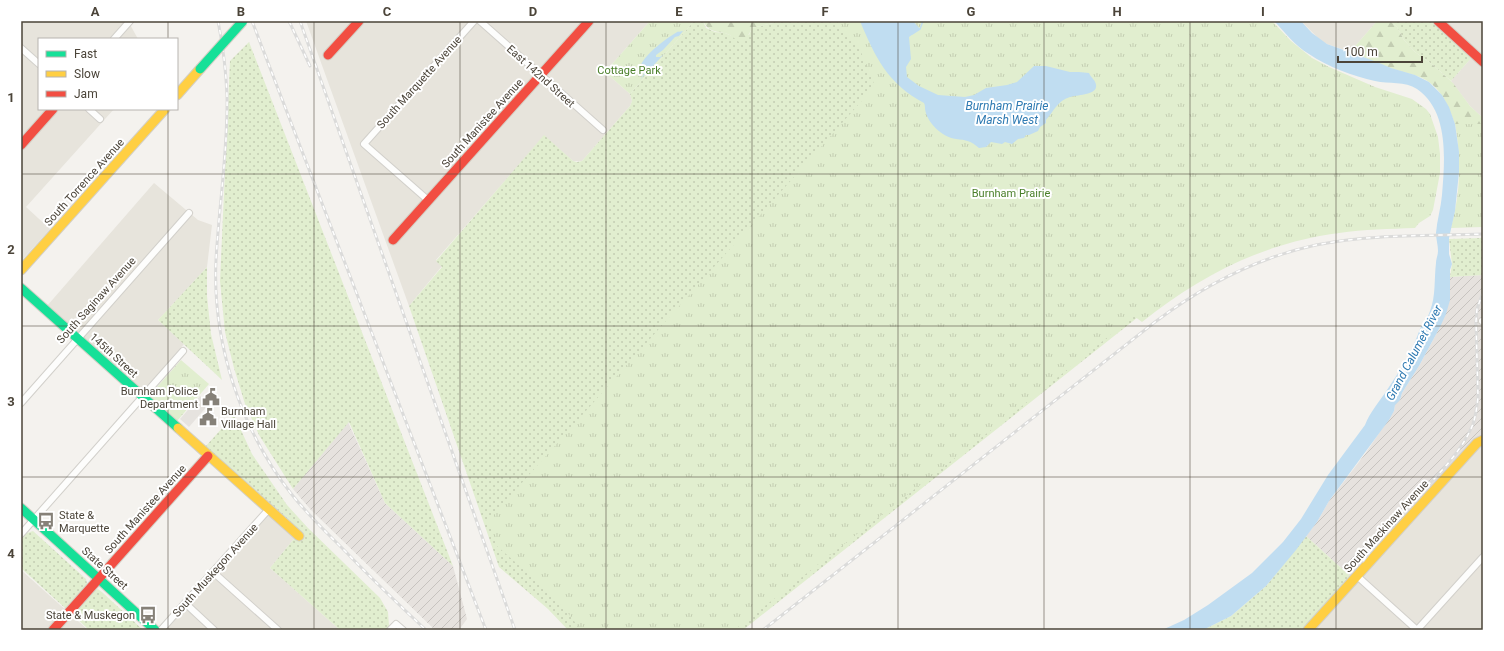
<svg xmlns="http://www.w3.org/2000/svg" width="1504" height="651" font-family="Roboto,sans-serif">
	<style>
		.residential { fill: #e7e4dc }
		.industrial { fill: url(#industrial-furrows) }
		.grass { fill: url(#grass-dots) }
		.forest { fill: url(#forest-firs) }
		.park { fill: url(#park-tufts) }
		.parking { fill: #e6e3df }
		.water { fill: #c0ddf1 }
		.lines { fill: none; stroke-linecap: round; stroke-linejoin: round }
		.stream { stroke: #c0ddf1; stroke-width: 1.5 }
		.street-casing { stroke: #d2d0cb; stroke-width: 8 }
		.fast-casing { stroke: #d3cfc5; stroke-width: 11 }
		.slow-casing { stroke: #d3cfc5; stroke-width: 11 }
		.jam-casing { stroke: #d3cfc5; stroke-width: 11 }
		.street { stroke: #fdfdfc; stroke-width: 6 }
		.fast { stroke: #16e098; stroke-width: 9 }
		.slow { stroke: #ffcf43; stroke-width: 9 }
		.jam { stroke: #f24e42; stroke-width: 9 }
		.rail-casing { stroke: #dbdbda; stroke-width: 3 }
		.rail { stroke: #fff; stroke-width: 1.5; stroke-dasharray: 4.5; stroke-linecap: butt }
		.fast-bridge-casing { stroke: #d3cfc5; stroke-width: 11; stroke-linecap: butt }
		.fast-bridge { stroke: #16e098; stroke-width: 9 }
		.grid { fill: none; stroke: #4b4439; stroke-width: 1; stroke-opacity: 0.55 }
		.labels { text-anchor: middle; stroke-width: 4; stroke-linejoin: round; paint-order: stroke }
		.park-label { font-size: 11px; fill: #4a7f2a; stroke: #fff }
		.street-label { font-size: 11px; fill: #4b4439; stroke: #fff }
		.poi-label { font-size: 11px; fill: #4b4439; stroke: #fff; text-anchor: end }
		.water-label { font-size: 12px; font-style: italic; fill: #2e7ab2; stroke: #fff }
		.neatline { fill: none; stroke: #4b4439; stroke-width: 1.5 }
		.grid-label { font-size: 13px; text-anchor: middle; font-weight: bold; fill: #4b4439 }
	</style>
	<defs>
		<pattern id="industrial-furrows" width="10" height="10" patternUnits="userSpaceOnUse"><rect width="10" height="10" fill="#e6e2de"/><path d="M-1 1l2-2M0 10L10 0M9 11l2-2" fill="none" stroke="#c7c3bf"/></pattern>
		<pattern id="grass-dots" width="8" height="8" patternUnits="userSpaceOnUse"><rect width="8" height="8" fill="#e1eecf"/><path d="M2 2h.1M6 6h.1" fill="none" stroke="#c3cdb2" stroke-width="1.8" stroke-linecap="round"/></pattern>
		<pattern id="forest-firs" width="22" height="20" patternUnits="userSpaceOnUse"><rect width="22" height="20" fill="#e1eecf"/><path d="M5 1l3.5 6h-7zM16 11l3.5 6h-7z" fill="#c3cdb2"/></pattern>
		<pattern id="park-tufts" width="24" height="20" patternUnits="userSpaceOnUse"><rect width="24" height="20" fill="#e1eecf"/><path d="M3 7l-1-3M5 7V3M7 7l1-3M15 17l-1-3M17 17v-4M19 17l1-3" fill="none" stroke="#c3cdb2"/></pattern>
	</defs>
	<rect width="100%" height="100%" fill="#f4f2ee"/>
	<g class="residential">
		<polygon points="21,21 128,21 138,39 39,39 39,109 114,109 26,207 50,229 21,261"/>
		<polygon points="306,21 650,21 605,72 630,94 632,101 630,106 582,161 573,161 544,136 436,260 442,266 409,306"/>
		<polygon points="1301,21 1377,21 1350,52 1327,44 1320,40"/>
		<polygon points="1444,21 1483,21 1483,56"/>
		<polygon points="1473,56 1483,65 1483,118 1470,106 1451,81"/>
		<polygon points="154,183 198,220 212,225 207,267 158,320 184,344 142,393 47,306"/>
		<polygon points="1483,439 1483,630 1304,630 1363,564"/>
		<polygon points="269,510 297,535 270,568 340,630 161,630"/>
		<polygon points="21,570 88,630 21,630"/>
	</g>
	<g class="industrial">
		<polygon points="1483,275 1483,320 1481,321 1482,363 1483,363 1483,439 1351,577 1306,536 1317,522 1329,501 1365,454 1394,411 1395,405 1400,400 1402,393 1419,366 1440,327 1450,292 1450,277"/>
		<polygon points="348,422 385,503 453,566 467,619 459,630 435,630 311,510 293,489"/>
	</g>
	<g class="grass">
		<polygon points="694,21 703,21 706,28 715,32 725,33 732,36 749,35 752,28 773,23 775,21 1247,21 1305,227 1181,283 743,630 568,630 548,609 499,567 409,306 442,267 436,261 544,135 573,161 577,162 582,161 630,106 632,101 630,94"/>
		<polygon points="1390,21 1434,21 1473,56 1451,81 1433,65 1415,52 1404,40 1397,27"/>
		<polygon points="249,42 453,566 385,503 349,422 293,489 259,435 245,404 234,368 225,332 220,281 230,61"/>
		<polygon points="1483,238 1483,275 1450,277 1452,264 1449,239"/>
		<polygon points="207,267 207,296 211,334 222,380 158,320"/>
		<polygon points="234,415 252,454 287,505 308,528 380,598 388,612 389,626 385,630 340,630 270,568 297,535 205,447"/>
		<polygon points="33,531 86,579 87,583 85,589 66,609 21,568 21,540 27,533"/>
		<polygon points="1306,536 1351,577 1304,630 1203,630 1231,616 1266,586"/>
		<polygon points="98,589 103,593 143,630 89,630 72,614 92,592"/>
	</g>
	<g class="forest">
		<path d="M 703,21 L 775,21 L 773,23 L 752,28 C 749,35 746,40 739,42 C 734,38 730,34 724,33 C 714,31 708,31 703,21 Z"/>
		<path d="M 1377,21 L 1390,21 L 1397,27 L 1404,40 L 1415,52 L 1433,65 L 1453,83 L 1470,106 L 1483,118 L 1483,124 L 1455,124 C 1448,105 1441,87 1422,78 C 1413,74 1402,72 1393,69 C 1378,64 1364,57 1350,52 Z"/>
	</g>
	<g class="park">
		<polygon points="650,21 694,21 630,94 605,72"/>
		<path d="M 837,21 L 1272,21 L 1291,41 L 1312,58 L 1329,67 L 1375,87 L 1412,99 L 1426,109 L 1430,114 L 1438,137 L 1440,154 L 1440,173 L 1433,210 L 1430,216 L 1419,223 L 1415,228 C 1390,229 1364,229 1339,233 C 1263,243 1201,275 1142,322 L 1134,316 L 1017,410 L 902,499 L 734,630 L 581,630 L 556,598 L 497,546 L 488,521 L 875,86 L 861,52 Z"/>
		<path d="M 1455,124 L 1483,124 L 1483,227 L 1451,228 C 1452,222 1454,216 1455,210 C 1461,182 1460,152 1455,124 Z"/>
		<polygon points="181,360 209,384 177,421 149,396"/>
	</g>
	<polygon class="parking" points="200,396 209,404 189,427 180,419"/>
	<g class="water">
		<path d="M 860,21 L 913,21 L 920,29 L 909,37 L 911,59 L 906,67 L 907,77 L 919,86 L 938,95 L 965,97 L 974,95 L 986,88 L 1007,85 L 1017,82 L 1034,66 L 1046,66 L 1070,72 L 1079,72 L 1089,73 C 1091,78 1097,81 1096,87 C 1095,95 1076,95 1070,97 C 1057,101 1054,111 1046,120 L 1046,123 L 1040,127 L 1038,131 L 1029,135 L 1026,135 L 1024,138 L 1018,139 L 1012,144 L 1005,142 L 1002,144 L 991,142 L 986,147 L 979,148 C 971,141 966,140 956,139 C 942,137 927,123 925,109 C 925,107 925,105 924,103 C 888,84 875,57 860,21 Z"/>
		<path d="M 1274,21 L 1301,21 L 1312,33 L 1327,44 L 1377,62 L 1391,68 L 1415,75 L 1429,82 L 1442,95 L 1449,107 L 1455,124 L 1459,152 L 1459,172 L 1455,211 L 1449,238 L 1449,254 L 1452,264 L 1450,270 L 1450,300 L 1446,314 L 1440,327 L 1419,366 L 1402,393 L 1400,400 L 1395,405 L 1394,411 L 1389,420 L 1329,501 L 1317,522 L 1296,550 L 1266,586 L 1231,616 L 1203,630 L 1162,630 L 1184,620 L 1208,605 L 1252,573 L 1283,542 L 1301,519 L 1328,475 L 1365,425 C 1370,412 1379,402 1387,390 C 1400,371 1412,351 1420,329 C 1423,323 1428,318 1430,311 C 1436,296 1434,279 1436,263 C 1436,259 1438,255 1438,251 C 1438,245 1436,239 1436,233 C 1437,220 1441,207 1442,195 C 1445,159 1449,111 1417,89 C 1405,81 1389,84 1375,81 C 1353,76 1328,67 1309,54 C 1295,46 1285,32 1274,21 Z"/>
		<path d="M 679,31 L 678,32 L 683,31 L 679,36 L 675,37 L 663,50 L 656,55 L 656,57 L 660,57 L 664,54 L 640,80 L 644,74 L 641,65 C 645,54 668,37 679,31 Z"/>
	</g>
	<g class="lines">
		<polyline class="stream" points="912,34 920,29 923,21"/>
		<g class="street-casing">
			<g id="street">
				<polyline points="480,21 603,130"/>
				<polyline points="114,39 130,21"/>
				<polyline points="21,48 39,64"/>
				<polyline points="89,109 100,119"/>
				<polyline points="429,201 364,144 474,21"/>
				<polyline points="1482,321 1483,321"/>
				<polyline points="21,403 189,213"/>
				<polyline points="21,534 183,351"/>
				<polyline points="213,572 278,630"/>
				<polyline points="1357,576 1417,630"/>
				<polyline points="185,603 214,630"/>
				<polyline points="161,630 269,509"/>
				<polyline points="390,630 396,624 403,630"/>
				<polyline points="1417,630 1483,557"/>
			</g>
		</g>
		<g class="fast-casing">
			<g id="fast">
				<polyline points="21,288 178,428"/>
				<polyline points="21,508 155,630"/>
			</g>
		</g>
		<g class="slow-casing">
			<g id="slow">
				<polyline points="177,95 200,69"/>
				<polyline points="21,270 165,109"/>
				<polyline points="178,428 299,536"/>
				<polyline points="1308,630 1477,443 1483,440"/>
			</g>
		</g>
		<g class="jam-casing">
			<g id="jam">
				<polyline points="1438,21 1483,62"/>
				<polyline points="328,55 359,21"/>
				<polyline points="21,145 53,109"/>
				<polyline points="393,240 589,21"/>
				<polyline points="53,630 208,456"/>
			</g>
		</g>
		<use href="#street" class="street"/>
		<use href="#fast" class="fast"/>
		<use href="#slow" class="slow"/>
		<use href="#jam" class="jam"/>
		<g class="rail-casing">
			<g id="rail">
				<path d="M 218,21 C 223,46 226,70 227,96 C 228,150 219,205 216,260 C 212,343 241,431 293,496 C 309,516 327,533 345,551 C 371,578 398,604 426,630"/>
				<polyline points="252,21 486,630"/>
				<polyline points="289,21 310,66"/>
				<polyline points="300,21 515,630"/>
				<path d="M 1363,561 C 1373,548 1382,534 1393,522 C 1418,493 1459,460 1473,424 C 1476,415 1477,406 1478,397 L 1476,321 L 1477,309 L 1483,292"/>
				<path d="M 763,630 L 1155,322 C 1204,285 1256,258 1316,245 C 1370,234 1428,236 1483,234"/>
			</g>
		</g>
		<use href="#rail" class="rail"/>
		<g class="fast-bridge-casing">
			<polyline id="fast-bridge" points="200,69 243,21"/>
		</g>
		<use href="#fast-bridge" class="fast-bridge"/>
	</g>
	<path class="grid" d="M 168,21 L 168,39M 314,21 L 314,630M 460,21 L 460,630M 606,21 L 606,630M 752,21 L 752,630M 898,21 L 898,630M 1044,21 L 1044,630M 1190,21 L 1190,630M 1336,21 L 1336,630M 168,109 L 168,630M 21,174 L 1483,174M 21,326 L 1483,326M 21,477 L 1483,477"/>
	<defs>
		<g id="civic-bare" transform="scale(1.38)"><path d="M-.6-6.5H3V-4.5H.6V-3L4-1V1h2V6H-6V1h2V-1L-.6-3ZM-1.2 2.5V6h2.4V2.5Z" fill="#868178" stroke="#fff" stroke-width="2.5" paint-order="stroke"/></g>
		<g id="bus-bare" transform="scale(1.38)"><path d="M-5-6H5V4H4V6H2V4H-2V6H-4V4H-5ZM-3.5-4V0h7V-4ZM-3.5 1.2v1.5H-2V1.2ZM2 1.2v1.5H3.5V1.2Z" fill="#868178" stroke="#fff" stroke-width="2.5" paint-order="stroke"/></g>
	</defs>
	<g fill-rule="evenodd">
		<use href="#civic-bare" x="211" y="397"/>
		<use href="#civic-bare" x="208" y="417"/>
		<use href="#bus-bare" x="46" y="521"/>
		<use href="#bus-bare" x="148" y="615"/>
	</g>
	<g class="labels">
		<g class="park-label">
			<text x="629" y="74">Cottage Park</text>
			<text x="1011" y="197">Burnham Prairie</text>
		</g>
		<g class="street-label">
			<text transform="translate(541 76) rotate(42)" y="4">East 142nd Street</text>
			<text transform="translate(419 82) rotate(-48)" y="4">South Marquette Avenue</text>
			<text transform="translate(482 123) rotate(-48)" y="4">South Manistee Avenue</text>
			<text transform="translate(84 182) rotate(-48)" y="4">South Torrence Avenue</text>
			<text transform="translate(96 300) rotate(-48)" y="4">South Saginaw Avenue</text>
			<text transform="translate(114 355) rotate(42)" y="4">145th Street</text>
			<text transform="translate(145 509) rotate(-48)" y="4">South Manistee Avenue</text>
			<text transform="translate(1386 526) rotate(-48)" y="4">South Mackinaw Avenue</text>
			<text transform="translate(105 568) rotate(42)" y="4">State Street</text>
			<text transform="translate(215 570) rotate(-48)" y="4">South Muskegon Avenue</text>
		</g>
		<g class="poi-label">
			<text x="198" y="395">Burnham Police<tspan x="198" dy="13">Department</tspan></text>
			<text x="221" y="415" text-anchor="start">Burnham<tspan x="221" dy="13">Village Hall</tspan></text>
			<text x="59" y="519" text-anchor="start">State &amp;<tspan x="59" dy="13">Marquette</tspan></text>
			<text x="135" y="619">State &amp; Muskegon</text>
		</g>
		<g class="water-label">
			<text x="1007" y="110">Burnham Prairie<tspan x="1007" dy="14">Marsh West</tspan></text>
			<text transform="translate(1414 353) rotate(-62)" y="4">Grand Calumet River</text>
		</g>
	</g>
	<rect width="1504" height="651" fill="none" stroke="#ffffff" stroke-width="44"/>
	<rect x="38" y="38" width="140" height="72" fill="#ffffff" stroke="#b7b4b0"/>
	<rect x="46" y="51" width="20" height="6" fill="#16e098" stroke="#b7b4b0"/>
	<text x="74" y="58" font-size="12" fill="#4b4439">Fast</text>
	<rect x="46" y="71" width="20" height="6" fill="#ffcf43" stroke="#b7b4b0"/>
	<text x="74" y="78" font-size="12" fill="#4b4439">Slow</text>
	<rect x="46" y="91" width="20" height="6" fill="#f24e42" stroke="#b7b4b0"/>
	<text x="74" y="98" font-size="12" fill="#4b4439">Jam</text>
	<path d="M1338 56v6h84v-6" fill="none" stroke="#4b4439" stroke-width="2"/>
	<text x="1344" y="56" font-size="12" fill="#4b4439" stroke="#ffffff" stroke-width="3" paint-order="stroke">100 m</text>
	<rect x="22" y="22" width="1460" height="607" class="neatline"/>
	<g class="grid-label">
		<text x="95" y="16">A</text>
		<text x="241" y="16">B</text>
		<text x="387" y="16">C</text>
		<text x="533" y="16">D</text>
		<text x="679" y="16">E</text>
		<text x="825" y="16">F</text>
		<text x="971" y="16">G</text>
		<text x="1117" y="16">H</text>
		<text x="1263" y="16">I</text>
		<text x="1409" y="16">J</text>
		<text x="11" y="102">1</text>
		<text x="11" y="254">2</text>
		<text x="11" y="406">3</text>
		<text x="11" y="558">4</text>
	</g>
</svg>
